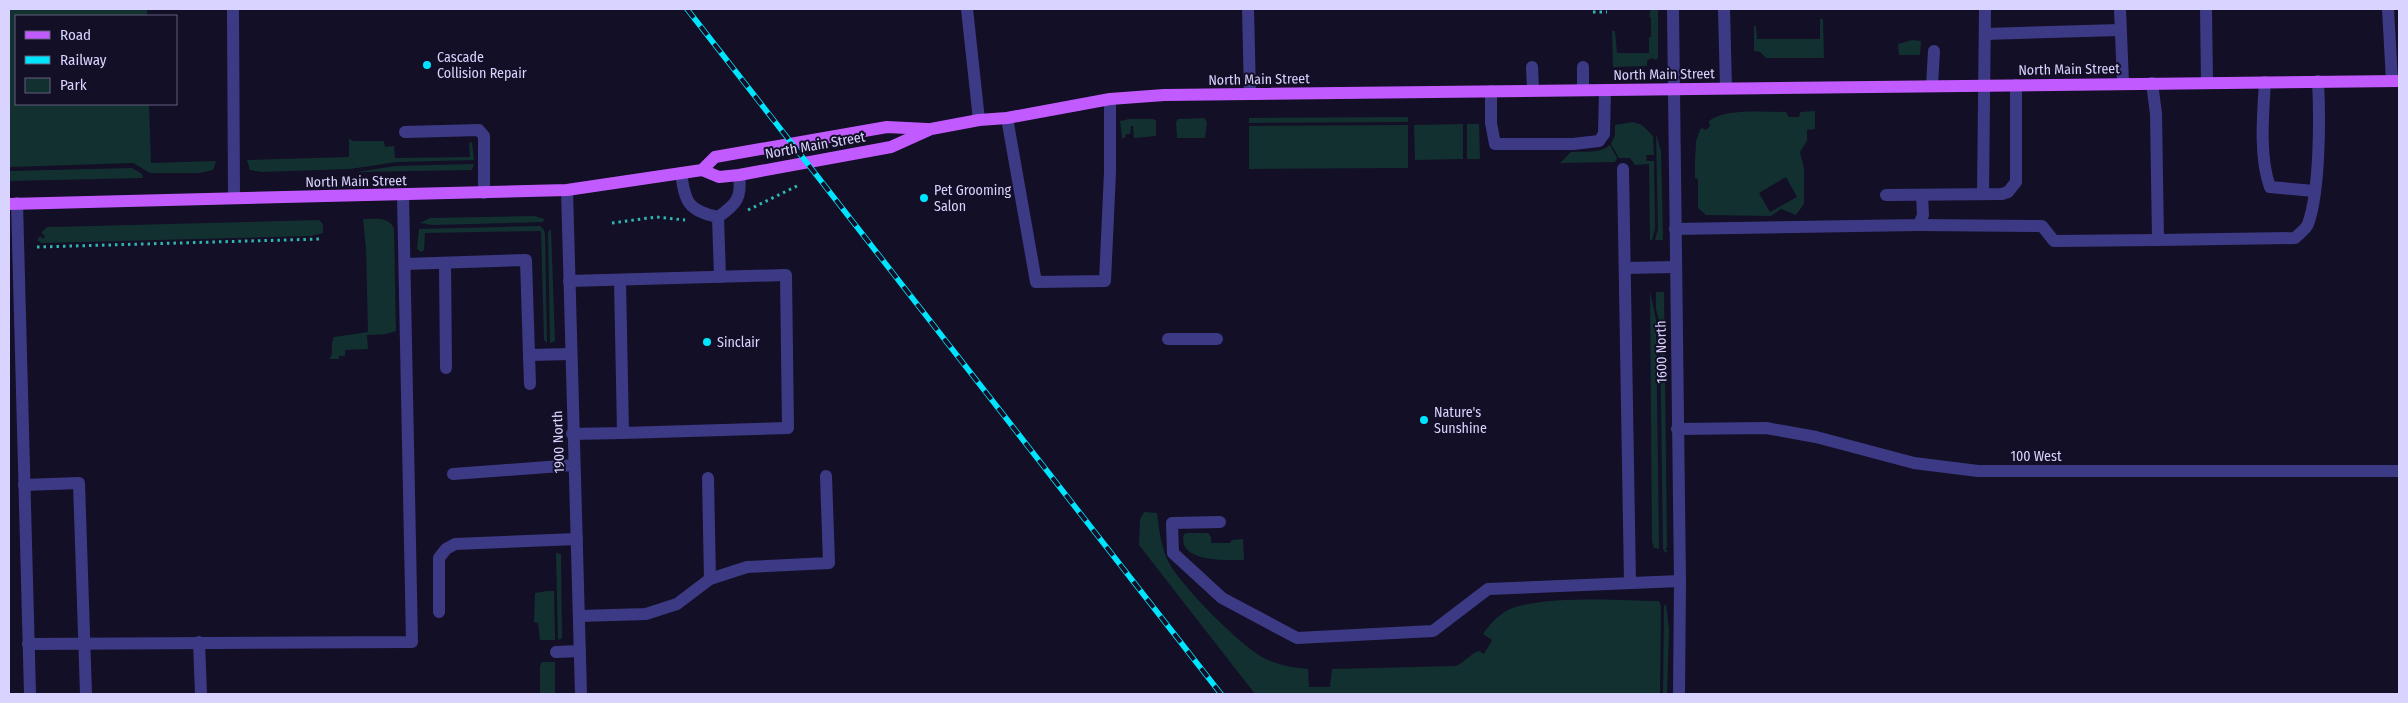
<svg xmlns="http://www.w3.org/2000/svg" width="2408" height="703" font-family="'Fira Sans Condensed',sans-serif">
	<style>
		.green { fill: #12302f; fill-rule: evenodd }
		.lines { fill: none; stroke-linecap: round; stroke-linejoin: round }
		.path { stroke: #2fb8b0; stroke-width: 3; stroke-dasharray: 2.5 4; stroke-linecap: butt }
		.minor { stroke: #3d3a85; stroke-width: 12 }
		.major { stroke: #c25bff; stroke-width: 12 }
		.rail-casing { stroke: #00e5ff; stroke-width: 5.5 }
		.rail { stroke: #130f26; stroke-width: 4; stroke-dasharray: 11; stroke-linecap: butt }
		.poi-dot { fill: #00e5ff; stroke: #130f26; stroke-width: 2 }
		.labels { text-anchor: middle; stroke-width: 4; stroke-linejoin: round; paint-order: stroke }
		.poi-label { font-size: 14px; fill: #d9d4ff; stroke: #130f26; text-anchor: start }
		.street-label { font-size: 14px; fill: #d9d4ff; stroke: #130f26 }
	</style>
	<rect width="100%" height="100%" fill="#130f26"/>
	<g class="green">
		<polygon points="9,9 147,9 147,16 16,16 16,104 149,104 151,163 216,161 213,170 199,173 150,173 133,163 9,167"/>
		<polygon points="1651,9 1658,9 1658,58 1656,60 1651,58 1647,61 1647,66 1613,67 1612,31 1615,31 1617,53 1649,53 1649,37 1651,37 1651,18 1649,16"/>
		<polygon points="1820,19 1823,19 1824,58 1766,58 1760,52 1754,51 1754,26 1756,26 1757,39 1820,39"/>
		<polygon points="1912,40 1921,41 1920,55 1899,55 1898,44"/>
		<path d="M 1815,111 L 1815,129 L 1807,130 L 1807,141 L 1800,152 L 1804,168 L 1804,204 L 1796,215 L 1781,209 L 1771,216 L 1706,215 L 1698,208 L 1698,179 L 1695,178 L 1695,162 L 1696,141 L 1700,130 L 1702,128 L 1706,130 L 1710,126 L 1709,121 C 1724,108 1765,112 1786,112 L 1789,117 L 1799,117 L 1800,112 ZM 1786,177 L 1797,197 L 1770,212 L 1759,193 Z"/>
		<polygon points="1408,117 1408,122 1249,123 1249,118"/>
		<polygon points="1204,118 1207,122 1205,138 1177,138 1176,122 1178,119"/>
		<polygon points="1129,119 1153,119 1156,121 1156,136 1134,138 1133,126 1131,126 1130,134 1126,134 1125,138 1122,138 1120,121"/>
		<polygon points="1633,122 1642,125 1653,136 1654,155 1646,155 1647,161 1654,161 1655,229 1652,240 1650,240 1649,164 1635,165 1630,158 1619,158 1611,144 1615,135 1615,125"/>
		<polygon points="1463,124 1463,159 1415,160 1414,125"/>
		<polygon points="1467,124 1479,124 1480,159 1467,159"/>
		<polygon points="1408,125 1408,168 1249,169 1249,126"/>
		<polygon points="1656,134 1661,151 1663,240 1655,240 1658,229"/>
		<polygon points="349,138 353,141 384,141 385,147 394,146 395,158 470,157 469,143 472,142 474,160 397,162 350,169 262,172 250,170 247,160 349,157"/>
		<path d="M 1610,145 L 1617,158 L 1615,162 L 1560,163 L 1571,152 C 1584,151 1599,154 1610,145 Z"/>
		<polygon points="474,164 472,170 357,172 395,166"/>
		<polygon points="132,168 142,174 143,178 9,181 9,171"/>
		<polygon points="534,216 544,219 543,222 433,225 420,223 430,218"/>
		<path d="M 363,219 C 375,219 388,216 394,228 L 396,331 L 386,334 L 367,335 L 368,349 L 345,350 L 345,356 L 339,356 L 339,359 L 329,359 C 335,353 329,345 334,337 L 368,332 L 366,248 Z"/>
		<polygon points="319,220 323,224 323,233 311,236 41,243 37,240 40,236 43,239 45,236 41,233 47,227 53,227"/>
		<polygon points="540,226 544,230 545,235 547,343 544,340 541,231 425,233 424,250 421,252 417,249 419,229"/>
		<polygon points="551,229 555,341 550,343 548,232"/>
		<polygon points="1650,292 1656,320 1659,549 1654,548 1652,541"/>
		<polygon points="1656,292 1664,292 1667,547 1665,550 1668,550 1665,553 1663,548 1660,324 1656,309"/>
		<path d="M 1144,512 L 1157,513 C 1159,530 1161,546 1168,561 C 1179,584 1242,647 1264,658 C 1278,665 1293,668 1308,669 L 1309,687 L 1330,687 L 1332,669 L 1456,666 C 1465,662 1470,654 1479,651 L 1484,654 L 1492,640 L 1483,634 C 1490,624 1497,616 1508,610 C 1539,595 1622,600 1659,601 L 1661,606 L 1660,694 L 1255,694 L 1139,545 L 1140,519 Z"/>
		<path d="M 1188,533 L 1208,533 L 1211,537 L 1211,543 L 1230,543 L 1232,540 L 1243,539 L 1244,560 C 1228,560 1176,563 1184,534 Z"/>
		<polygon points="556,553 561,554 562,638 558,640"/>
		<polygon points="547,591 554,591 555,640 540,640 538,623 534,622 535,593"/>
		<polygon points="1666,604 1669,630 1667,694 1663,694 1664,606"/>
		<polygon points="542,662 555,662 555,694 540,694 540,666"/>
	</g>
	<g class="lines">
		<g class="path">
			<polyline points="1593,12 1607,12"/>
			<polyline points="748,210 799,185"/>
			<polyline points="612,223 656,217 685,220"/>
			<polyline points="37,247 320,239"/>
		</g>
		<g class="minor">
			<polyline points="233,9 234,197"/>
			<polyline points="967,9 979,120"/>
			<polyline points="1248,9 1250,94"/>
			<polyline points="1673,9 1680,581 1679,694"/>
			<polyline points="1724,9 1726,88"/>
			<polyline points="2120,9 2123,83"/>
			<polyline points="2206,9 2207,82"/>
			<polyline points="2388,9 2392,81"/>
			<polyline points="1985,34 2120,30"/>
			<polyline points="1532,67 1533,90"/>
			<polyline points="1583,67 1583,90"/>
			<path d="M 2265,82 C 2263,113 2259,158 2270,187 L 2314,191"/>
			<path d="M 2152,83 L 2156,114 L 2158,240 L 2295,238 C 2299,234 2306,229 2308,224 C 2320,191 2320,117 2318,81"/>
			<polyline points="1932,86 1934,51"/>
			<polyline points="1491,91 1491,123 1495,144 1573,144 1599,141 1604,134 1605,90"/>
			<polyline points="1007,118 1036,282 1105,281 1110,172 1110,99"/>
			<polyline points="405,132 479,130 484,136 484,193"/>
			<polyline points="1623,169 1630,583"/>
			<path d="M 681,173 C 685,202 688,211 718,217 C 737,204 742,197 739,175"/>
			<polyline points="567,190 581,694"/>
			<polyline points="1983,194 1985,9"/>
			<polyline points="1886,195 2002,194 2008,192 2016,182 2016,85"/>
			<polyline points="17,203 30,694"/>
			<polyline points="718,217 720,277"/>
			<polyline points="1919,225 2042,226 2054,241 2158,240"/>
			<polyline points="1675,229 1919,225 1923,215 1922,195"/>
			<polyline points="445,263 446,368"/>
			<polyline points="405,264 526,260 529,355 571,354"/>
			<polyline points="1625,268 1675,267"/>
			<polyline points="569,281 786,275 788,428 623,433"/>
			<polyline points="1168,339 1217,339"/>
			<polyline points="529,355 530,384"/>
			<polyline points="1677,429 1766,428 1816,437 1914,463 1978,471 2399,471"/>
			<polyline points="572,434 623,433 620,280"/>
			<polyline points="453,474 574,465"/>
			<polyline points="24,485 79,483 86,694"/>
			<polyline points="1220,522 1172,523 1173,553 1222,598 1297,638 1433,631 1488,589 1680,581"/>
			<polyline points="710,579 747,567 829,563 826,476"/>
			<polyline points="439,612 439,558 446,549 455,544 577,539"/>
			<polyline points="579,616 646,614 677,604 710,579 708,478"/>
			<polyline points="199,642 201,694"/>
			<polyline points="28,644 412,642 403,195"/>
			<polyline points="556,652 580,651"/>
		</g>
		<g class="major">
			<polyline points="702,170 719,177 739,175 891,147 931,129 979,120 1007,118 1110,99 1164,95 2399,81"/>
			<polyline points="9,204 567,190 702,170 715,157 887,127 927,129"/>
		</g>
		<g class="rail-casing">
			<polyline id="rail" points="687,9 1221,694"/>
		</g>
		<use href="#rail" class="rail"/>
	</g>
	<g class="poi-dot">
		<circle cx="427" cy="65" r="5"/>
		<circle cx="924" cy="198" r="5"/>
		<circle cx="707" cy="342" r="5"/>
		<circle cx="1424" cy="420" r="5"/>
	</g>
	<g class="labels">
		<g class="poi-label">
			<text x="437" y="62">Cascade<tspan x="437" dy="16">Collision Repair</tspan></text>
			<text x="934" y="195">Pet Grooming<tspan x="934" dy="16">Salon</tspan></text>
			<text x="717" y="347">Sinclair</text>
			<text x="1434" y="417">Nature's<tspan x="1434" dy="16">Sunshine</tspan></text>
		</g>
		<g class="street-label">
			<text transform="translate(2069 69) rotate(-1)" y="5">North Main Street</text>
			<text transform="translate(1664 74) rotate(-1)" y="5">North Main Street</text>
			<text transform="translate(1259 79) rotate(-1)" y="5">North Main Street</text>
			<text transform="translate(815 145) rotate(-10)" y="5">North Main Street</text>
			<text transform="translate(356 181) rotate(-1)" y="5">North Main Street</text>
			<text transform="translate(1661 352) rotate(-91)" y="5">1600 North</text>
			<text transform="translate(558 442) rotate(-92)" y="5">1900 North</text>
			<text x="2036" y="461">100 West</text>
		</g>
	</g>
	<rect width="2408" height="703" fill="none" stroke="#d9d4ff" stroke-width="20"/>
	<rect x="15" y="15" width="162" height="90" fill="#130f26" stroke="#625e7d"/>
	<rect x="25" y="31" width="25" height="8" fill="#c25bff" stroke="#625e7d"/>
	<text x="60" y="40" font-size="15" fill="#d9d4ff">Road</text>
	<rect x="25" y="56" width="25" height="8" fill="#00e5ff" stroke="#625e7d"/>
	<text x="60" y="65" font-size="15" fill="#d9d4ff">Railway</text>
	<rect x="25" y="78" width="25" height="15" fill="#12302f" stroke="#625e7d"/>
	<text x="60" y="90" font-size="15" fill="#d9d4ff">Park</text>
</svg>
